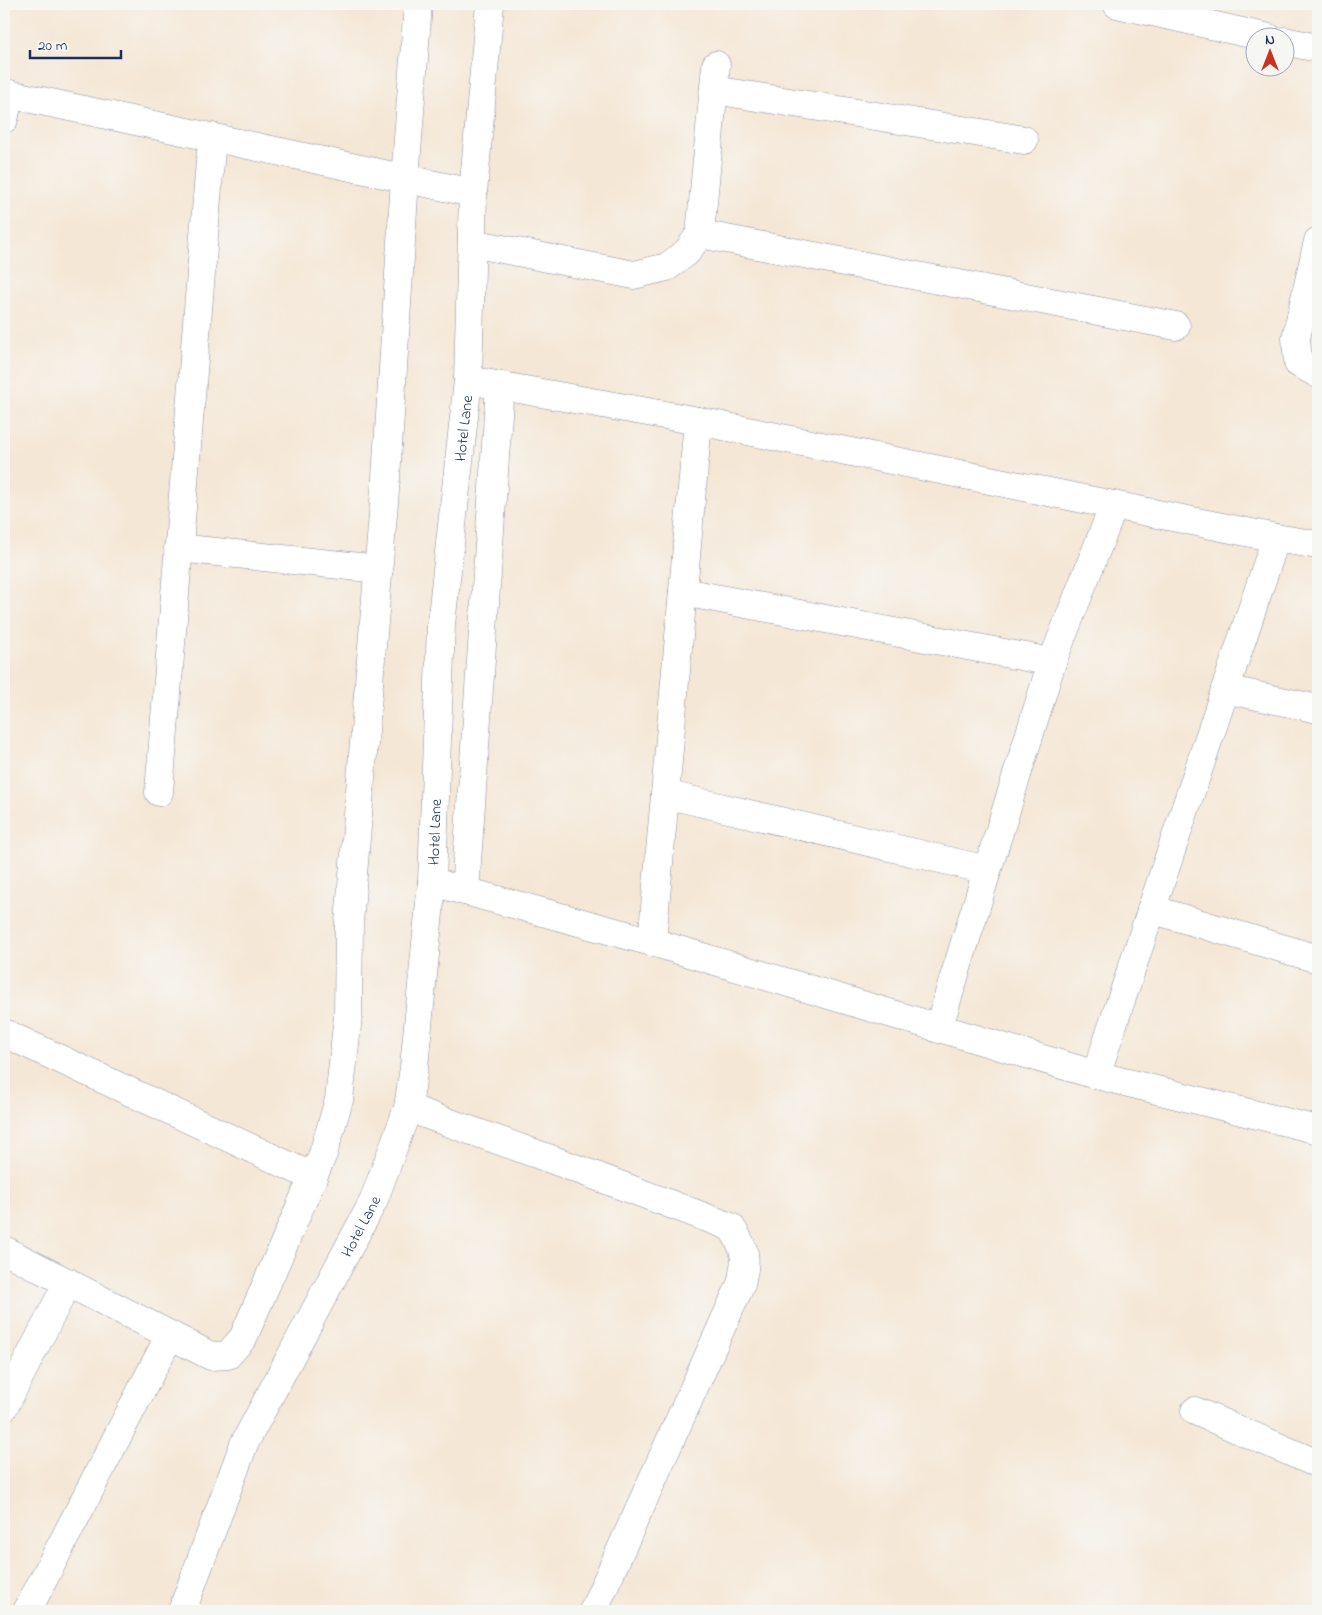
<svg xmlns="http://www.w3.org/2000/svg" width="1322" height="1615" font-family="'Indie Flower',sans-serif">
	<style>
		.lines { fill: none; stroke-linecap: round; stroke-linejoin: round }
		.minor-casing { stroke: #888b9a; stroke-width: 29 }
		.minor { stroke: #fff; stroke-width: 28 }
		.labels { text-anchor: middle; stroke-width: 5; stroke-linejoin: round; paint-order: stroke }
		.street-label { font-size: 16px; fill: #1b2f5e; stroke: #f6f6f2 }
	</style>
	<rect width="100%" height="100%" fill="#f6f6f2"/>
	<filter id="ink" filterUnits="userSpaceOnUse"><feTurbulence type="fractalNoise" baseFrequency=".02" numOctaves="2"/><feDisplacementMap in="SourceGraphic" scale="10" xChannelSelector="R" yChannelSelector="G"/><feConvolveMatrix kernelMatrix="1 2 1 2 8 2 1 2 1" color-interpolation-filters="sRGB"/></filter>
	<filter id="wash" filterUnits="userSpaceOnUse"><feTurbulence type="fractalNoise" baseFrequency=".0096" numOctaves="4" result="noise"/><feDisplacementMap in="SourceGraphic" scale="20" xChannelSelector="R" yChannelSelector="G"/><feGaussianBlur stdDeviation="1.12" result="paint"/><feColorMatrix in="noise" values="0 0 0 0 0 0 0 0 0 0 0 0 0 0 0 0 0 1.4 0 .05"/><feComposite in="paint" operator="in"/></filter>
	<g filter="url(#wash)">
		<rect width="100%" height="100%" fill="#f5e7d6"/>
	</g>
	<g filter="url(#ink)">
		<g class="lines">
			<g class="minor-casing">
				<g id="minor">
					<polyline points="1117,4 1269,38"/>
					<polyline points="1284,41 1308,46"/>
					<polyline points="714,90 1024,140"/>
					<polyline points="4,93 473,193"/>
					<polyline points="4,119 10,94"/>
					<polyline points="700,234 1176,326"/>
					<polyline points="1318,241 1296,338 1298,363 1318,374"/>
					<polyline points="472,243 634,275 667,267 687,252 700,234 716,65"/>
					<polyline points="468,380 698,421 1276,538 1318,545"/>
					<polyline points="178,548 379,569"/>
					<polyline points="683,592 1052,662 1114,505"/>
					<polyline points="1225,689 1318,709"/>
					<polyline points="159,792 212,137"/>
					<polyline points="665,794 987,870"/>
					<polyline points="432,882 652,942 1096,1075 1318,1130"/>
					<polyline points="465,891 500,386"/>
					<polyline points="1151,909 1318,959"/>
					<polyline points="652,942 698,421"/>
					<polyline points="938,1029 1052,662"/>
					<polyline points="4,1033 313,1177"/>
					<polyline points="1096,1075 1276,538"/>
					<path d="M 408,1108 L 556,1161 L 731,1227 C 747,1251 747,1257 741,1284 L 593,1611"/>
					<polyline points="4,1250 211,1356 228,1355 243,1338 323,1154 339,1100 348,1016 349,923 386,478 405,179 418,4"/>
					<polyline points="4,1407 68,1282"/>
					<polyline points="1195,1411 1318,1464"/>
					<polyline points="27,1611 170,1335"/>
					<path id="s1" d="M 182,1611 L 244,1444 L 373,1202 L 408,1108 L 414,1067 L 432,882 L 441,625 L 468,380 L 473,193 L 490,4"/>
				</g>
			</g>
			<use href="#minor" class="minor"/>
		</g>
	</g>
	<g class="labels">
		<g class="street-label">
			<text dy="6" stroke="none"><textPath href="#s1" startOffset="1235">Hotel Lane</textPath></text>
			<text dy="6" stroke="none"><textPath href="#s1" startOffset="830">Hotel Lane</textPath></text>
			<text dy="6" stroke="none"><textPath href="#s1" startOffset="425">Hotel Lane</textPath></text>
		</g>
	</g>
	<rect width="1322" height="1615" fill="none" stroke="#f6f6f2" stroke-width="20"/>
	<g transform="translate(1270 52)"><circle r="24" fill="#f6f6f2" stroke="#9ea6b7"/>
	<path d="M0-4L9 19L0 12L-9 19Z" fill="#c8321e"/>
	<text y="-8" font-size="14" font-weight="bold" text-anchor="middle" fill="#1b2f5e">N</text>
	</g>
	<path d="M30 50v8h91v-8" fill="none" stroke="#1b2f5e" stroke-width="2.5"/>
	<text x="38" y="50" font-size="15" fill="#1b2f5e" stroke="#f6f6f2" stroke-width="4" paint-order="stroke">20 m</text>
</svg>
